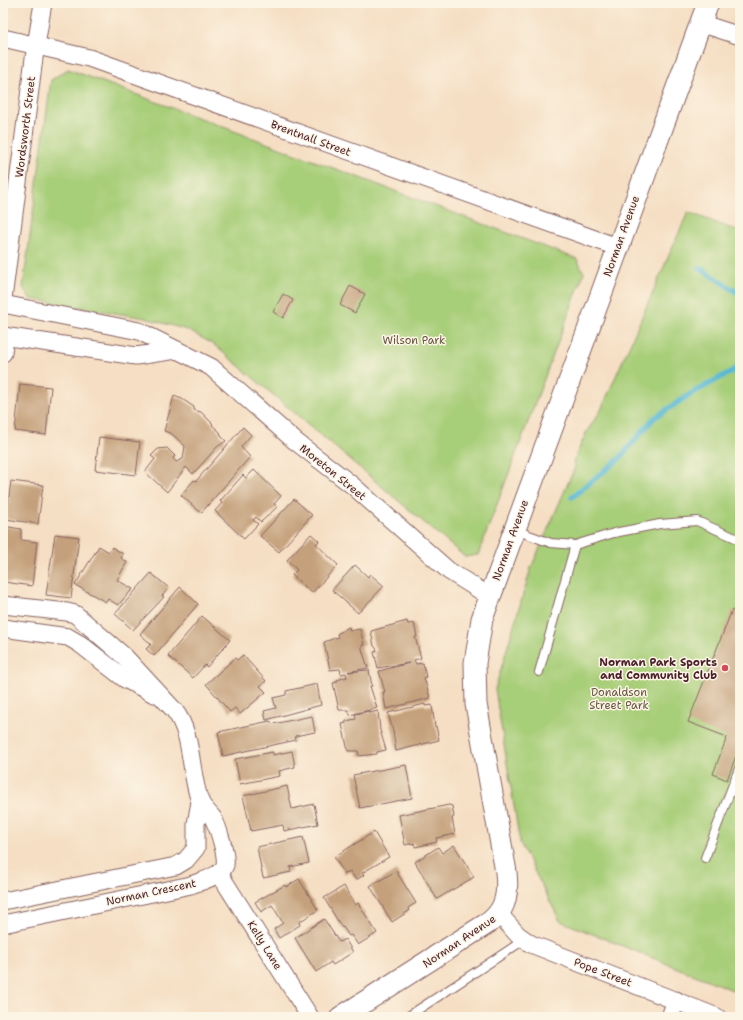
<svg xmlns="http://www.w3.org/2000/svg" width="743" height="1020" font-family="'Shantell Sans',sans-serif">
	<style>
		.green { fill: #a7ce78; stroke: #787652 }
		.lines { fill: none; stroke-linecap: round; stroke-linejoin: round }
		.stream { stroke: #52b7d1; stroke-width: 5.5 }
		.building { fill: #c4a07b }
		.service-casing { stroke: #866260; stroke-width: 10 }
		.minor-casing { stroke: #866260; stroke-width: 19 }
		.tertiary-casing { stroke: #866260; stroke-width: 23 }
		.service { stroke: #fff; stroke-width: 8 }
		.minor { stroke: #fff; stroke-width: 17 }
		.tertiary { stroke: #fff; stroke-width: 21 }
		.poi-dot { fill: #d1495b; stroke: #fcf5e5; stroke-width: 1.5 }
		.labels { text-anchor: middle; stroke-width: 3; stroke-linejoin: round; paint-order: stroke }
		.street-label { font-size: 11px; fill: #4a1f2b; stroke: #fcf5e5 }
		.park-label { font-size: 11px; fill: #665442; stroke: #fcf5e5 }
		.poi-label { font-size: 11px; font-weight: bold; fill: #4a1f2b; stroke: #fcf5e5; text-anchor: end }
	</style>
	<rect width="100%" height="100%" fill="#fcf5e5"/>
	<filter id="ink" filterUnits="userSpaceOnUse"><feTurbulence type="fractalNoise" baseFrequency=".025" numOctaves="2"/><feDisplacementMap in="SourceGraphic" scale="8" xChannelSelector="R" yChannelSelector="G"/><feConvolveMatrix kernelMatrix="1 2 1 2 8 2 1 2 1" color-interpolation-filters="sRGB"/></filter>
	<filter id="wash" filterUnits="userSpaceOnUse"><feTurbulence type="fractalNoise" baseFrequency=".012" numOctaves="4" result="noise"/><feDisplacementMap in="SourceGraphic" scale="16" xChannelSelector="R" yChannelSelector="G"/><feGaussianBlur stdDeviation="0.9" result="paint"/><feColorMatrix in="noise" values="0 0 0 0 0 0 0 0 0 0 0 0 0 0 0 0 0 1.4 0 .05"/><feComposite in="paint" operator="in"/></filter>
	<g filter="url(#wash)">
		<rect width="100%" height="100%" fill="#f5dec3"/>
		<g class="green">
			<polygon points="68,69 577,259 584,273 478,555 465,557 213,344 187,330 145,318 30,299 23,287 51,80"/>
			<polygon points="688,212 740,232 740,993 560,921 520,843 495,689 531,568 575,467 573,462 587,431 601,410"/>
		</g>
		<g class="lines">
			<g class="stream">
				<polyline points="700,268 740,294"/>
				<polyline points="572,497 619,459 653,419 689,395 740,367"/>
			</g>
		</g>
		<g id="blocks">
			<g class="building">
				<polygon points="350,286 365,294 355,313 340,305"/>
				<polygon points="283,294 293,300 283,318 273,312"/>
				<polygon points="20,384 51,387 46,435 15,431"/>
				<polygon points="174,396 182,399 194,407 194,410 201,412 213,424 212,425 220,432 221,436 226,441 217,447 193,474 186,467 167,492 145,472 155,459 151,456 158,449 167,448 175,456 173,458 176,462 183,459 185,446 172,434 164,431"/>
				<polygon points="243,427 251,435 241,447 250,457 201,513 181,495 194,480 196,481"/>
				<polygon points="99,437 140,442 136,475 95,470"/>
				<polygon points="254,470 281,496 274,504 277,507 261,522 256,517 253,520 258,524 244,539 215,511 222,503 220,501 243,475 246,478"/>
				<polygon points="11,481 43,485 38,524 6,519"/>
				<polygon points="294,499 312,515 279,552 260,536"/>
				<polygon points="3,526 21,529 21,540 37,542 32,586 4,582"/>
				<polygon points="55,534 79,537 71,598 46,595"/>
				<polygon points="311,534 319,541 316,544 338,565 312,593 292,575 297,570 287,560"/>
				<polygon points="99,546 109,552 112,547 123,554 121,558 127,562 117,580 133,589 118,605 108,599 106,602 75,585"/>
				<polygon points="355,565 368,577 370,574 384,586 358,613 332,590"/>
				<polygon points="151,573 169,588 162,596 164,597 133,630 115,614"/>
				<polygon points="180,587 198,604 154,656 146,649 151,644 140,634"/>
				<polygon points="732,610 740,613 740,745 727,780 713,774 727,737 688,722"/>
				<polygon points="202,616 230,640 207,667 205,665 193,678 168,656"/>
				<polygon points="407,621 408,624 414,623 417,637 415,637 421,658 414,660 416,664 423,663 426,677 424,678 430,698 386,709 383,692 385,692 379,671 409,663 378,668 374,652 377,651 376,648 374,646 371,631"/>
				<polygon points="349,627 350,631 360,629 364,645 362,645 362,649 368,668 348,672 369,670 372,686 370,686 377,708 350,715 348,710 339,710 333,683 337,682 337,680 347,677 346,673 341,674 340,669 330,670 324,642 338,637 337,634"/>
				<polygon points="243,655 266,681 260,686 266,692 240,714 235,708 230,712 206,684 235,658 237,660"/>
				<polygon points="317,684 321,705 266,720 264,711 276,708 273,698 286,695 286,691"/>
				<polygon points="425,704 425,706 432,705 435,727 436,726 439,740 396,751 393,731 388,713"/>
				<polygon points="369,711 369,713 378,711 380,730 386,750 377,752 377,754 359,756 358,751 348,751 342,724 346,723 346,721 356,719 355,714"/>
				<polygon points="312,716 315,732 295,736 296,740 223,756 218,732 270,721 273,724"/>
				<polygon points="292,751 295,767 279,771 280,776 240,784 235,759 273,752 273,755"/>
				<polygon points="406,765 412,798 360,808 353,775"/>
				<polygon points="287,786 292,809 314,804 318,824 284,831 283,825 251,831 243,796"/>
				<polygon points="449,805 452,806 454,817 452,818 455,834 436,838 437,842 415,847 414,843 405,845 399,815"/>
				<polygon points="374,832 389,857 362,873 364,875 356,880 350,871 345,874 334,857"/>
				<polygon points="303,837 309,863 290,867 291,872 263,878 257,847"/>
				<polygon points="454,845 474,877 437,899 415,862 438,847 442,853"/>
				<polygon points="396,871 416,903 408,908 409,911 392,922 370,886"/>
				<polygon points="299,879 318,910 299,922 300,925 279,938 274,929 283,923 272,905 261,912 255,902 285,885 286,887"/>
				<polygon points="344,886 355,905 358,903 377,933 358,945 351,935 349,936 343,927 342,928 324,898"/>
				<polygon points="324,919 339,942 345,939 353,952 333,965 331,962 316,972 295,938"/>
			</g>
		</g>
	</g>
	<g filter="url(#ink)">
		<use href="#blocks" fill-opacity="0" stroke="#866260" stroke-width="1"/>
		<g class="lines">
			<g class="service-casing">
				<g id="service">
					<polyline points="515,530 551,543 575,545 614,533 660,524 697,521 740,540"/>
					<polyline points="539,672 575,545"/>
					<polyline points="705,858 740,766"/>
					<polyline points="407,1017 524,940"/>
				</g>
			</g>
			<g class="minor-casing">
				<g id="minor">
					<polyline points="700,23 740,36"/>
					<polyline points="3,38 89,58 617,247"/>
					<polyline points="3,299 34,58 43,3"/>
					<polyline points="3,304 139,331 211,367 295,441 352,485 449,571 489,596"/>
					<polyline points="3,336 136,356 177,350"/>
					<polyline points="3,353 5,336"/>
					<path d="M 3,605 L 67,612 L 75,614 L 125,657 L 174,710 C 194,735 189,772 200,801 C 202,807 209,813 213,818 C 218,827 227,855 225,865 C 221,877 201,881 191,885 L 3,924"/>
					<polyline points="3,628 68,637 80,644 125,679 154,694"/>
					<polyline points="219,873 310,1017"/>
					<polyline points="3,901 176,866 186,860 196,848 196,824 200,802"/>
					<polyline points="499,914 518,935 531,944 717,1017"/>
					<polyline points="670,1017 676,1000"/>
				</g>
			</g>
			<g class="tertiary-casing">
				<path id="tertiary" d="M 341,1017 L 491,921 C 507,908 508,891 506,872 L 476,704 L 475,663 L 482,619 L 708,3"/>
			</g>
			<use href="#service" class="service"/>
			<use href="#minor" class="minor"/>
			<use href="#tertiary" class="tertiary"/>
		</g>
	</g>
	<circle class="poi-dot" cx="725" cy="668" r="4"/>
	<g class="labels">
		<g class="street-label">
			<text transform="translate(25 127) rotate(-83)" y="4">Wordsworth Street</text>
			<text transform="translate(311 138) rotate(20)" y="4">Brentnall Street</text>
			<text transform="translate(621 236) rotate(-70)" y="4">Norman Avenue</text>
			<text transform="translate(333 472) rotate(39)" y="4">Moreton Street</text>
			<text transform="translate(510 540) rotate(-70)" y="4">Norman Avenue</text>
			<text transform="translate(151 892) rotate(-12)" y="4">Norman Crescent</text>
			<text transform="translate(459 941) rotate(-34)" y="4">Norman Avenue</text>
			<text transform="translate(265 945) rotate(58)" y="4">Kelly Lane</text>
			<text transform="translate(603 972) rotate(21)" y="4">Pope Street</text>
		</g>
		<g class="park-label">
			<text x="414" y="344">Wilson Park</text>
			<text x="619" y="696">Donaldson<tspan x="619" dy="13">Street Park</tspan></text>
		</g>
		<g class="poi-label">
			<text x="717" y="666">Norman Park Sports<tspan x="717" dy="13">and Community Club</tspan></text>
		</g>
	</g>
	<rect width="743" height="1020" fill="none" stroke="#fcf5e5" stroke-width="16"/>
</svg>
